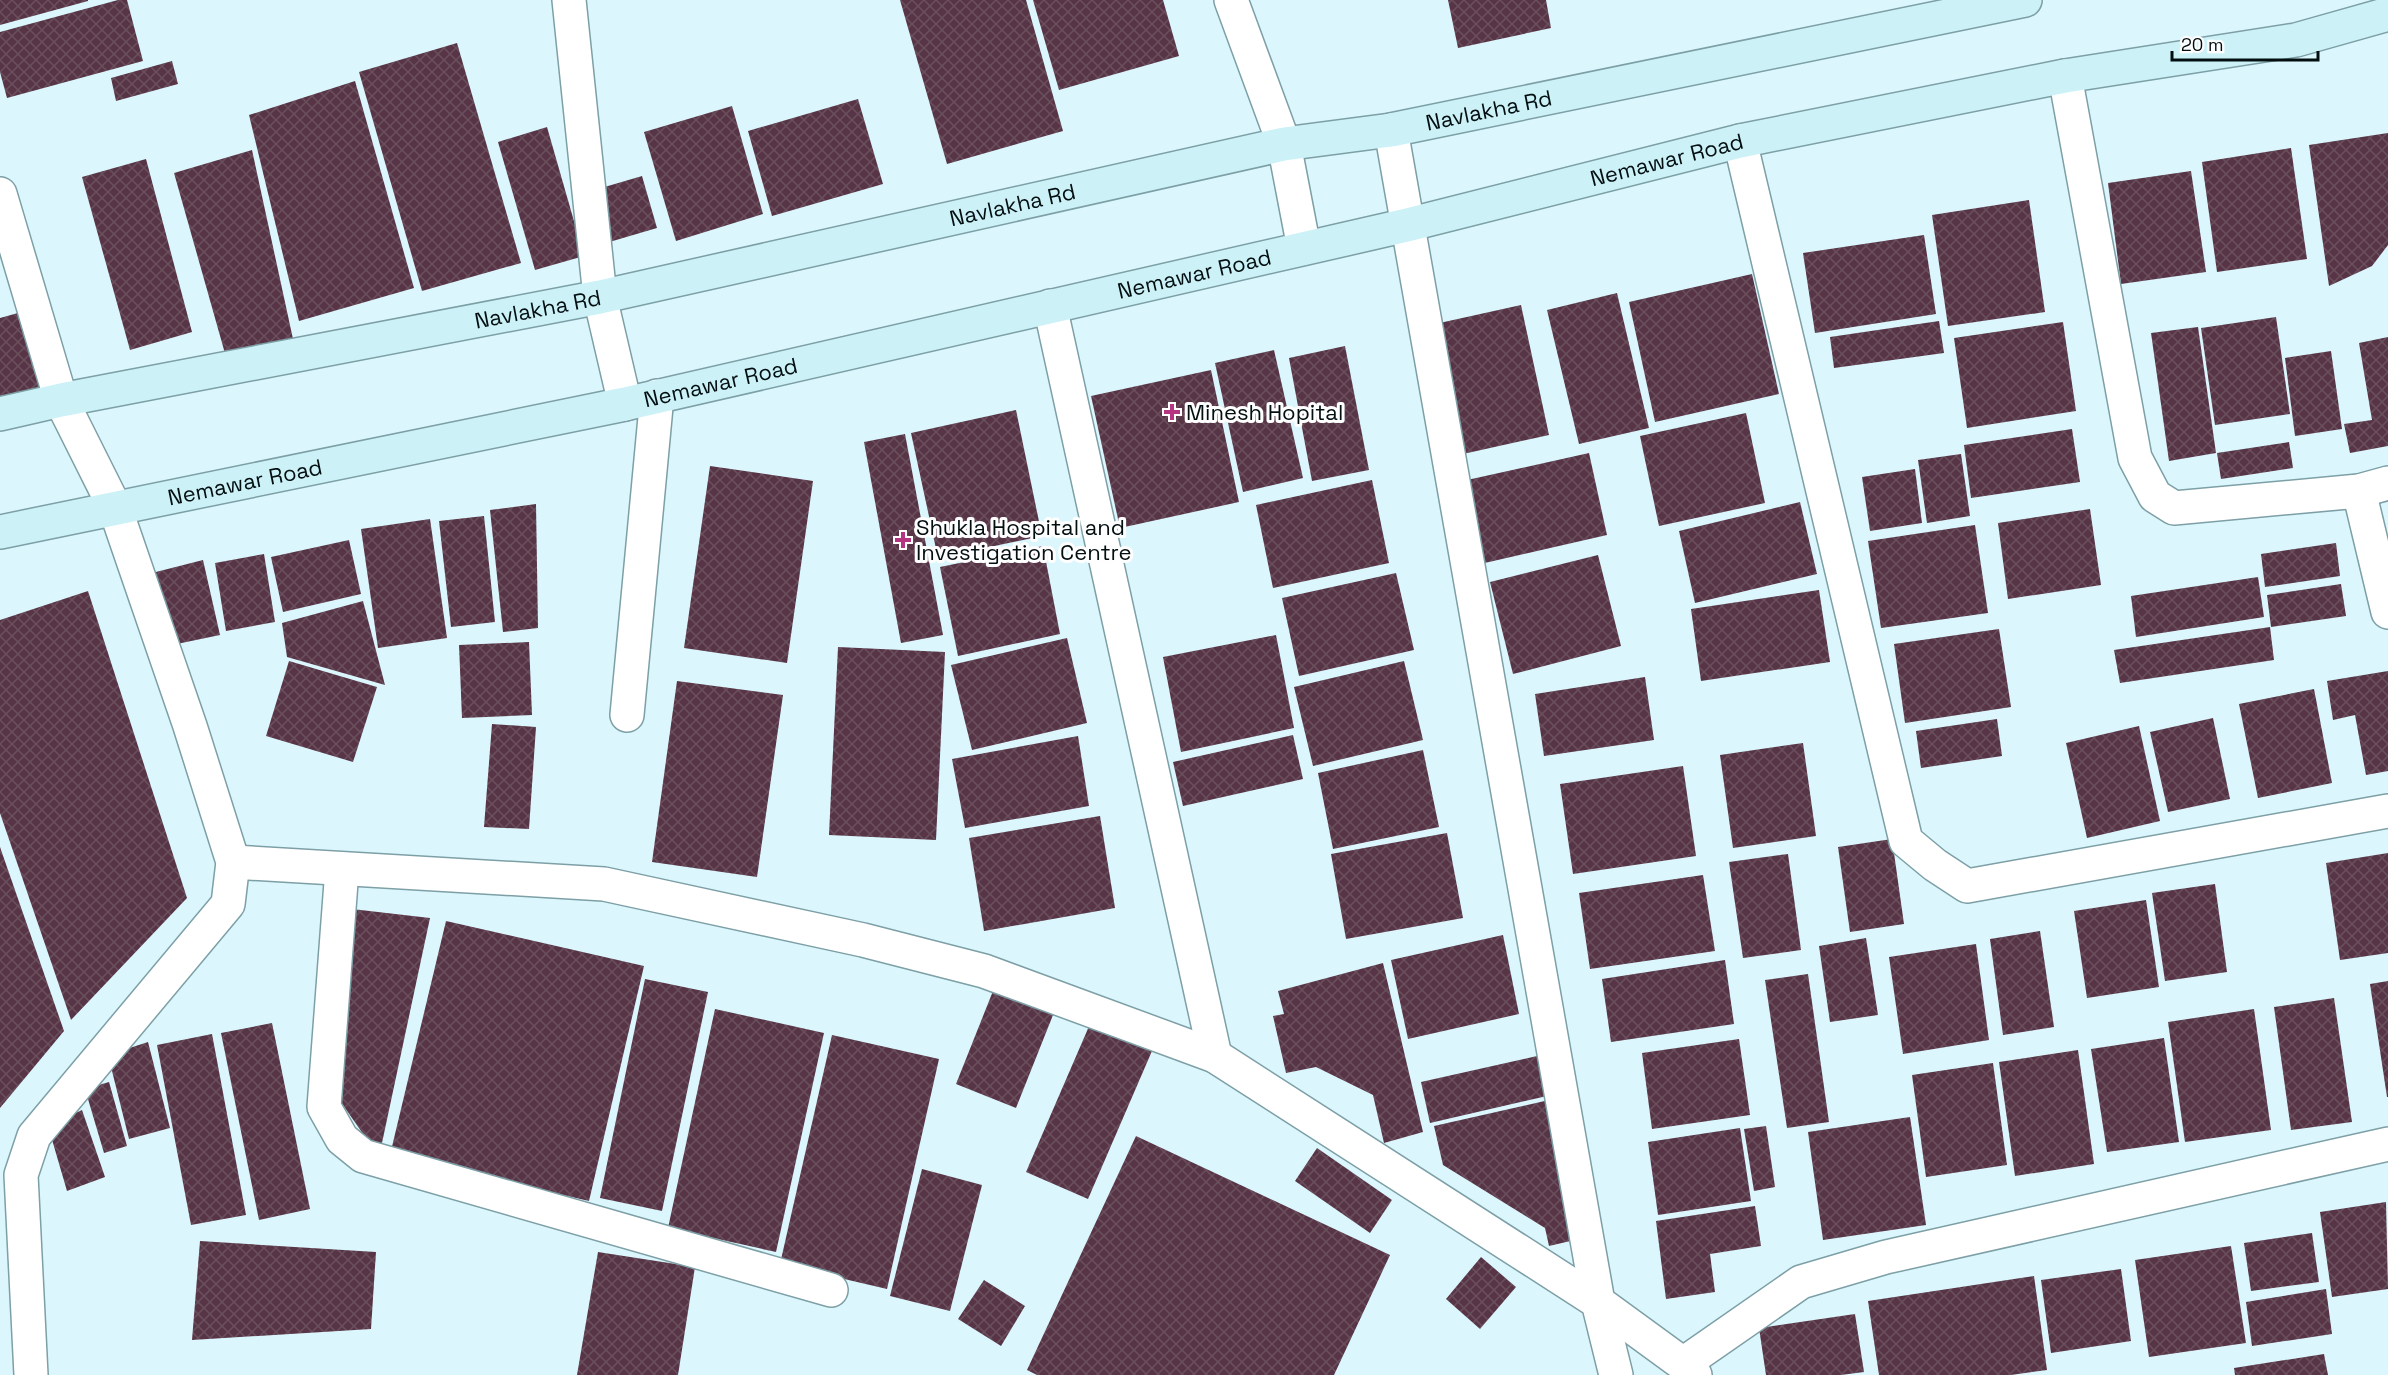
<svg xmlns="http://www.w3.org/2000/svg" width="2388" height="1375" font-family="'Space Grotesk',sans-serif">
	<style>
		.building { fill: url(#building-cross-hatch) }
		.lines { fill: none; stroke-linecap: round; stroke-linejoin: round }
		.street-casing { stroke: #7d9fa6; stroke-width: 36 }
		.secondary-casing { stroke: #7d9fa6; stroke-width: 36 }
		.street { stroke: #fff; stroke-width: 33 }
		.secondary { stroke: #ccf2f8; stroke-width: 33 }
		.poi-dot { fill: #b53580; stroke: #fefefe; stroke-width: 2 }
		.labels { text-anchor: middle; stroke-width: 6; stroke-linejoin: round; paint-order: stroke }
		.street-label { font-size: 22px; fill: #030e11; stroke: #fefefe }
		.poi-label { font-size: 22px; fill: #030e11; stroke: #fefefe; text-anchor: start }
	</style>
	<defs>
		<pattern id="building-cross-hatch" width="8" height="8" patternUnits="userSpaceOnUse" patternTransform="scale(1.5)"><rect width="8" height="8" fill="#583546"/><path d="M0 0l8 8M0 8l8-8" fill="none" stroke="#6a4f5d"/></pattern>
	</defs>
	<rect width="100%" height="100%" fill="#dbf7fd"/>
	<g class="building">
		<polygon points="0,0 88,0 88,1 0,25"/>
		<polygon points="118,0 127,0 143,61 7,98 0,72 0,32"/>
		<polygon points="900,0 1026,0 1063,131 947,164"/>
		<polygon points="1033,0 1163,0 1179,56 1059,90"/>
		<polygon points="1448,0 1546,0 1551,28 1458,48"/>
		<polygon points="457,43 521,263 422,291 359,72"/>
		<polygon points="172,61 178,84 116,101 111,78"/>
		<polygon points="355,81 414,288 299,321 249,115"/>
		<polygon points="858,99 883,184 772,216 748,131"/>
		<polygon points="732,106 763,214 676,241 644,132"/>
		<polygon points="547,127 584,256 535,270 498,142"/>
		<polygon points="2388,133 2388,245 2372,266 2329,286 2309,145"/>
		<polygon points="2291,148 2307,259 2217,272 2202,162"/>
		<polygon points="252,150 293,339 226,357 174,173"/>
		<polygon points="146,159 192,332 130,350 82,177"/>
		<polygon points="2191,171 2206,272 2121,284 2108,183"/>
		<polygon points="642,176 657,228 606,243 591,191"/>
		<polygon points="2029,200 2045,312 1948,326 1932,215"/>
		<polygon points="1924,235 1936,314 1815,333 1803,253"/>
		<polygon points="1752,274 1779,394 1655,422 1629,302"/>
		<polygon points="1617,293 1649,428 1579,444 1547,310"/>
		<polygon points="1521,305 1549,435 1454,456 1426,326"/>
		<polygon points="25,311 47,390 0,403 0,318"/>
		<polygon points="2276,317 2290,414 2215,425 2201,328"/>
		<polygon points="1939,321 1944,353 1834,368 1830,337"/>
		<polygon points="2063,322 2076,411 1967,428 1954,338"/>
		<polygon points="2198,327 2216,453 2169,461 2151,333"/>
		<polygon points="2388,337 2388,446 2350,453 2344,424 2372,420 2359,343"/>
		<polygon points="1345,346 1369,470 1312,481 1289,358"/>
		<polygon points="1274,350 1303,478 1243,492 1215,363"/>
		<polygon points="2331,351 2342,429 2295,436 2285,358"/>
		<polygon points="1211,370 1239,502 1120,528 1091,396"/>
		<polygon points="1016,410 1042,536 938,558 911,433"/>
		<polygon points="1746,413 1765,503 1659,526 1640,436"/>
		<polygon points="2072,429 2080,482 1971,498 1964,445"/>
		<polygon points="905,434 943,635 901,643 864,442"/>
		<polygon points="2289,442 2293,468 2221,479 2217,453"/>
		<polygon points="1589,453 1607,535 1476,565 1458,482"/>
		<polygon points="1961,454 1970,516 1927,523 1918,460"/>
		<polygon points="710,466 813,481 787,663 684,648"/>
		<polygon points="1915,469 1922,523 1870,531 1862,477"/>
		<polygon points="1372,480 1389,563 1273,588 1256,505"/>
		<polygon points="1800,502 1817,574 1695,603 1679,531"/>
		<polygon points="536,504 538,628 503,632 490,510"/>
		<polygon points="2090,509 2101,585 2008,599 1998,523"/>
		<polygon points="484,516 495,622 451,627 439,521"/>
		<polygon points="430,519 447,638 378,648 361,529"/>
		<polygon points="1975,525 1988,613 1881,628 1868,541"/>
		<polygon points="349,540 361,594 283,612 271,557"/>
		<polygon points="2336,543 2340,576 2265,587 2261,554"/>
		<polygon points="1043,546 1060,634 958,656 940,567"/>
		<polygon points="264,554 275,622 226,631 215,563"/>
		<polygon points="1598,555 1621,646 1513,674 1490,582"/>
		<polygon points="203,560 220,635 172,645 148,574"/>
		<polygon points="1396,573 1414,650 1299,676 1282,598"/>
		<polygon points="2258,577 2264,617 2136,637 2131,596"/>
		<polygon points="2341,584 2346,616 2271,627 2267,595"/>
		<polygon points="1819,590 1830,662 1701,681 1691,609"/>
		<polygon points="88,591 187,898 71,1020 0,813 0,620"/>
		<polygon points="363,601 385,685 287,657 282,623"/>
		<polygon points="2270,627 2274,660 2120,683 2114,650"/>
		<polygon points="1999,629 2011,707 1905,723 1894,644"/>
		<polygon points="1276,635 1294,728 1181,752 1163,657"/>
		<polygon points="1067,638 1087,723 972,750 951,665"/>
		<polygon points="529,642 532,715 462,718 459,645"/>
		<polygon points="838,647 945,652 936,840 829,835"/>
		<polygon points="289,661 377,687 353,762 266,736"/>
		<polygon points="1404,661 1423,740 1313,766 1294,687"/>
		<polygon points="2388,671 2388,771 2366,775 2355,715 2333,720 2327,681"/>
		<polygon points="1645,677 1654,740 1544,756 1535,694"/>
		<polygon points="677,681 783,695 757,877 652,862"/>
		<polygon points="2314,689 2332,783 2258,798 2239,704"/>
		<polygon points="2213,718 2230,799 2168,812 2150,732"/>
		<polygon points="1997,719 2002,756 1921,768 1916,731"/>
		<polygon points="492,724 536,727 529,829 484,827"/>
		<polygon points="2139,726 2160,821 2087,838 2066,743"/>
		<polygon points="1293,735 1303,779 1183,806 1173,762"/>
		<polygon points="1078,736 1089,806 965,828 952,759"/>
		<polygon points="1803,743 1816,836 1733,848 1720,755"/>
		<polygon points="1423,750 1439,827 1333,849 1318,773"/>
		<polygon points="1683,766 1696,856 1573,874 1560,784"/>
		<polygon points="1100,816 1115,908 984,931 969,838"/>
		<polygon points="1447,833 1463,918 1346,939 1331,854"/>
		<polygon points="1892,839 1904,924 1850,932 1838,847"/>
		<polygon points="0,847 64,1031 0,1108"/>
		<polygon points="2388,853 2388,953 2340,960 2326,863"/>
		<polygon points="1788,854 1801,950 1743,958 1729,862"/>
		<polygon points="1703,875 1715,951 1590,969 1579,893"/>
		<polygon points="2215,884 2227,972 2165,981 2152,893"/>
		<polygon points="2146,900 2159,987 2087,998 2074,911"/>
		<polygon points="352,909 430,918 379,1157 336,1095"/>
		<polygon points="446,921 644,966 589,1201 390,1155"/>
		<polygon points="2040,931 2054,1027 2003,1035 1990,939"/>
		<polygon points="1503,935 1519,1014 1408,1039 1391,960"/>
		<polygon points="1866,938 1878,1015 1830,1022 1819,946"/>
		<polygon points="1976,944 1989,1040 1903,1054 1889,957"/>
		<polygon points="1725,960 1734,1024 1611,1042 1602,979"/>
		<polygon points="1383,963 1423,1132 1384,1143 1373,1095 1316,1067 1286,1073 1273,1016 1284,1014 1278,991"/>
		<polygon points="1808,974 1829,1122 1787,1128 1765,980"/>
		<polygon points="645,979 708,992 662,1211 600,1198"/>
		<polygon points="2388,981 2388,1097 2387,1097 2370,984"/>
		<polygon points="995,986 1055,1010 1016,1108 956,1084"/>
		<polygon points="2334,998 2352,1122 2291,1130 2274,1007"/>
		<polygon points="715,1009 824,1033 776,1252 668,1228"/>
		<polygon points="2254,1009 2271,1130 2185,1142 2168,1022"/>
		<polygon points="272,1023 310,1209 259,1220 221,1033"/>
		<polygon points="1090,1024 1152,1051 1088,1199 1026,1172"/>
		<polygon points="212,1034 246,1215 191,1225 157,1045"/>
		<polygon points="832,1035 939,1059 887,1289 780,1264"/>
		<polygon points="2164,1038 2179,1142 2107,1152 2091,1049"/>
		<polygon points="1739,1039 1750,1115 1652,1129 1642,1053"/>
		<polygon points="148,1042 170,1128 129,1139 108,1055"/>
		<polygon points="2078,1050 2094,1164 2015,1176 1999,1062"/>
		<polygon points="1537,1056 1547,1096 1430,1123 1421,1082"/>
		<polygon points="1993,1063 2007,1165 1926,1177 1912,1075"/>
		<polygon points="109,1082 127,1146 104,1153 85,1089"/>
		<polygon points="1549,1100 1579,1239 1549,1246 1545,1228 1443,1165 1434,1126"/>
		<polygon points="82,1110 105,1177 67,1191 48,1126"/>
		<polygon points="1910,1117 1926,1225 1823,1240 1808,1132"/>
		<polygon points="1766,1126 1775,1187 1754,1191 1744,1129"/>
		<polygon points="1740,1128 1751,1201 1658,1215 1648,1142"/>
		<polygon points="1136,1136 1390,1255 1334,1375 1037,1375 1027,1370"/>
		<polygon points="1317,1148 1392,1200 1370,1233 1295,1181"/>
		<polygon points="922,1169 982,1185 950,1311 890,1296"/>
		<polygon points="2386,1202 2388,1289 2332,1297 2320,1212"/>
		<polygon points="1755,1206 1761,1246 1710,1254 1715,1292 1666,1299 1656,1221"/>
		<polygon points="2312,1233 2319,1282 2251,1291 2244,1243"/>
		<polygon points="200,1241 376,1252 371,1329 192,1340"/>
		<polygon points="2231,1246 2246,1343 2149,1357 2135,1260"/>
		<polygon points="598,1252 695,1267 678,1375 577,1375"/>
		<polygon points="1481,1257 1516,1287 1480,1329 1446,1299"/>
		<polygon points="2121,1269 2131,1341 2051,1353 2041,1280"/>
		<polygon points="2034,1276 2047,1370 2011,1375 1879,1375 1868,1301"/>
		<polygon points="984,1280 1025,1306 1001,1346 958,1319"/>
		<polygon points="2326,1289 2332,1334 2252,1346 2246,1302"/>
		<polygon points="1855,1314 1864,1372 1841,1375 1766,1375 1759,1328"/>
		<polygon points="2324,1354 2328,1375 2235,1375 2234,1368"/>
	</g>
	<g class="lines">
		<g class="street-casing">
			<g id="street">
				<polyline points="569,0 600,297 625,404"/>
				<polyline points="1231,0 1284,144 1304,248"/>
				<polyline points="2065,76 2135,458 2155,496 2174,508 2359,491 2388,483"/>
				<polyline points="1391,130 1598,1302 1683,1364 1695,1375"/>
				<polyline points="1740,141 1906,841 1935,865 1967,886 2388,811"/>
				<polyline points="0,194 61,400 115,508 190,726 233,862 228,904 34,1136 21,1175 31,1375"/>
				<polyline points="1050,306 1215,1056"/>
				<polyline points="2359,491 2388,612"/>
				<polyline points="627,715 657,396"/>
				<polyline points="233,862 604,884 863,940 984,971 1215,1056 1598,1302 1616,1375"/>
				<polyline points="342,869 324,1107 342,1139 363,1156 831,1290"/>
				<polyline points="1683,1364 1801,1282 1886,1257 2388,1144"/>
			</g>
		</g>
		<g class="secondary-casing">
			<g id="secondary">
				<path id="s1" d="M 0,414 L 61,400 L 600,297 L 1284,144 L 1391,130 L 2025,0"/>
				<path id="s2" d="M 0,532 L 625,404 L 1407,225 L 1740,141 L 2065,76 L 2296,40 L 2388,14"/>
			</g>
		</g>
		<use href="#street" class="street"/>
		<use href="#secondary" class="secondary"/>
	</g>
	<g class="poi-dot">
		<path d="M1169 403h6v6h6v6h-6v6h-6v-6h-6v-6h6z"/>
		<path d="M900 531h6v6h6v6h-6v6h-6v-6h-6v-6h6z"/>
	</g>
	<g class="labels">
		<g class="street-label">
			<text dy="8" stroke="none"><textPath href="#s1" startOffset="1520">Navlakha Rd</textPath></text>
			<text dy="8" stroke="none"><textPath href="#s2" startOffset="1708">Nemawar Road</textPath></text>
			<text dy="8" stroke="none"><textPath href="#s1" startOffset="1034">Navlakha Rd</textPath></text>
			<text dy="8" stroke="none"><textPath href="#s2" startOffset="1222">Nemawar Road</textPath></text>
			<text dy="8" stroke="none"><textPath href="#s1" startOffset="548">Navlakha Rd</textPath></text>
			<text dy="8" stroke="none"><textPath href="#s2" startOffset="736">Nemawar Road</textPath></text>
			<text dy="8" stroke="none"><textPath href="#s2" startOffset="250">Nemawar Road</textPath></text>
		</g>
		<g class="poi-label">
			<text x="1186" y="420">Minesh Hopital</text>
			<text x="916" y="535">Shukla Hospital and<tspan x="916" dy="25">Investigation Centre</tspan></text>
		</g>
	</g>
	<path d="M2172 51v9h146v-9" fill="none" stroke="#030e11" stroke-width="3"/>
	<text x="2181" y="51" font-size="18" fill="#030e11" stroke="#fefefe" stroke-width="4.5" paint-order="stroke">20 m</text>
</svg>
